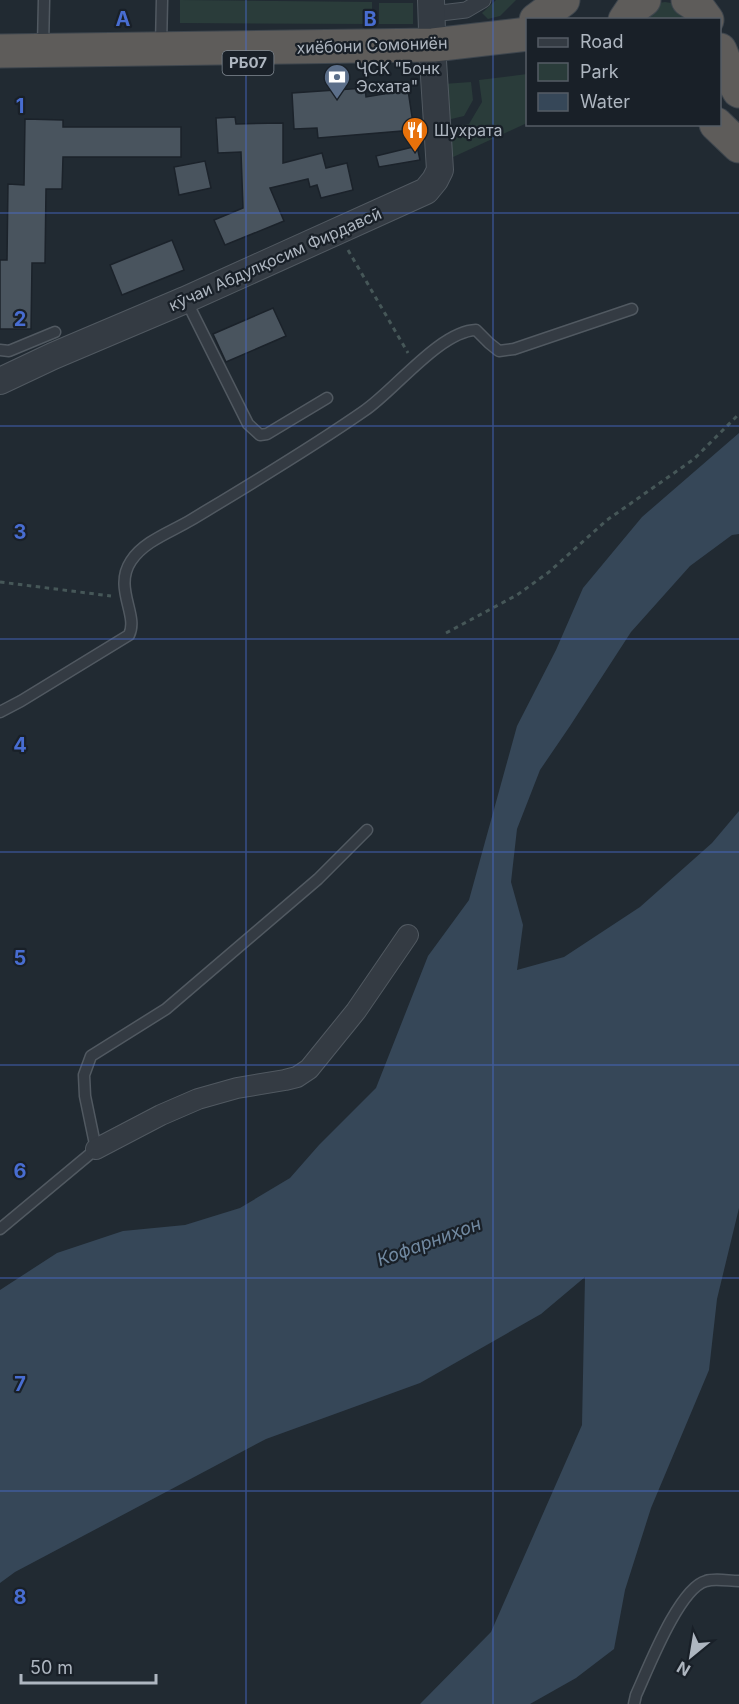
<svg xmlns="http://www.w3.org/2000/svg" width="739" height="1704" font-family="Inter,sans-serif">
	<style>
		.green { fill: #2a3c3a }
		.water { fill: #364758 }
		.building { fill: #49545e; stroke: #1b222a; stroke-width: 1.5 }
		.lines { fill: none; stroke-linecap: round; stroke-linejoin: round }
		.service-casing { stroke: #515961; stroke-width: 13 }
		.pedestrian-casing { stroke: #515961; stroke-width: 17 }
		.minor-casing { stroke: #515961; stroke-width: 22 }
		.tertiary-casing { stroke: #515961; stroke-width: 28 }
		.trunk-casing { stroke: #3e464e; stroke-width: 35 }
		.path { stroke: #465758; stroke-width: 3; stroke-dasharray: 4.5 4.5; stroke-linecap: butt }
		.service { stroke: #343b43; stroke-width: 10 }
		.pedestrian { stroke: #343b43; stroke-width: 15 }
		.minor { stroke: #343b43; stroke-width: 20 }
		.tertiary { stroke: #343b43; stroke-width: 26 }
		.trunk { stroke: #5e5c5a; stroke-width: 33 }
		.grid { fill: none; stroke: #486dd1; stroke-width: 1.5; stroke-opacity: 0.55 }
		.labels { text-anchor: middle; stroke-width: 4.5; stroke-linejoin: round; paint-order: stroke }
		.shield { fill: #192028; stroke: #818992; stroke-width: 1.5 }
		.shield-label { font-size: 15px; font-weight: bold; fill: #aeb6c0 }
		.street-label { font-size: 16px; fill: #aeb6c0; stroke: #192028 }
		.poi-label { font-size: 16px; fill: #aeb6c0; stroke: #192028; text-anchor: start }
		.water-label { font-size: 18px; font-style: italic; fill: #7189a1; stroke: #192028 }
		.grid-label { font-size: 20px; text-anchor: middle; font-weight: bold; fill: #486dd1; stroke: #192028; stroke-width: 4.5; stroke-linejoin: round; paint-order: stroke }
	</style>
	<rect width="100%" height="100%" fill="#212a32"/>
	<g class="green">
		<polygon points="180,0 372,2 372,24 180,23"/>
		<polygon points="496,0 516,0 500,16 488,19 482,13"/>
		<polygon points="665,2 677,4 697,20 633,20 653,4"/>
		<rect x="379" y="3" width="34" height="21"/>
		<polygon points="527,74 527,123 451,158 448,128 469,124 482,102 479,80"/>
		<polygon points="471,82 473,100 464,116 447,120 443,84"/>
	</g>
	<polygon class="water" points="739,433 739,534 732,535 690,566 631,632 570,726 540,770 517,829 511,882 523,925 517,970 564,957 640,907 712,843 739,811 739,1208 717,1299 709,1370 651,1508 625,1590 614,1649 576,1678 530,1704 420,1704 491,1632 582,1425 585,1277 541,1314 420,1383 266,1439 15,1572 0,1583 0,1290 57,1253 123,1231 185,1225 240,1208 290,1178 319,1145 376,1088 428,956 469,900 517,726 556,650 583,588 642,517"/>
	<g class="building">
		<polygon points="365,88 366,97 408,90 414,130 318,138 317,128 294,129 292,93"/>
		<polygon points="235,117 236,124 283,123 283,163 322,153 326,168 347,163 353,190 321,198 317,185 310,187 308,179 270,188 284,221 225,245 214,220 243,208 241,152 218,153 216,118"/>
		<polygon points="25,119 63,120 63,127 181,127 181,157 63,157 62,189 46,189 45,263 32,263 31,329 0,329 0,260 7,260 8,184 24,185"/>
		<polygon points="417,146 420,160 379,167 376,156"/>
		<polygon points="205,161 211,188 179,195 174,167"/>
		<polygon points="172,240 184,270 122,295 110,265"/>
		<polygon points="273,308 286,336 226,362 213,334"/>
	</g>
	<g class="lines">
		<g class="service-casing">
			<g id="service">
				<polyline points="161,46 162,0"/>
				<polyline points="43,47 44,0"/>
				<polyline points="186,300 248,424 260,435 267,434 327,398"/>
				<polyline points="0,350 9,351 55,332"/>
				<path d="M 0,712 L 21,701 L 129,635 C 139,615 113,588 131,561 C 144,541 171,532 191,520 C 249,485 308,450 364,411 C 394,391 440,331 476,330 L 489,343 L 499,351 L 514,349 L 632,309"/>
				<polyline points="0,1229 96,1149 85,1096 84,1075 91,1056 166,1009 318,879 367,830"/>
				<path d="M 634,1704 L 636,1695 C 648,1669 679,1588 706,1581 C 715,1578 729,1581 739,1581"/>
			</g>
		</g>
		<g class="pedestrian-casing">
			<polyline id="pedestrian" points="432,14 466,10 483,0"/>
		</g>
		<g class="minor-casing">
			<polyline id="minor" points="96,1149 161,1115 198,1099 237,1088 285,1080 297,1077 309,1069 356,1011 408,935"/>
		</g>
		<g class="tertiary-casing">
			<polyline id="tertiary" points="0,381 53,356 185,300 426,191 435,180 440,170 433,61 431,0"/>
		</g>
		<g class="trunk-casing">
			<g id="trunk">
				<polyline points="688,0 696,5 707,20"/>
				<polyline points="536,20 563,0"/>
				<polyline points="625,20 633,8 644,0"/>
				<polyline points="720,50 731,77 739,91"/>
				<polyline points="0,51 433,45 528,34"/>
				<polyline points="716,124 739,146"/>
			</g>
		</g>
		<g class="path">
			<polyline points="348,250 408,353"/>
			<polyline points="0,582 111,596"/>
			<polyline points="446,633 517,595 549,572 607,520 694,459 739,414"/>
		</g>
		<use href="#service" class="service"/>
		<use href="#pedestrian" class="pedestrian"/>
		<use href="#minor" class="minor"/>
		<use href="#tertiary" class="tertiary"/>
		<use href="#trunk" class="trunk"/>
	</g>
	<path class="grid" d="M 246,0 L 246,1704M 493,0 L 493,1704M 0,213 L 739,213M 0,426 L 739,426M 0,639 L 739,639M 0,852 L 739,852M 0,1065 L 739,1065M 0,1278 L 739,1278M 0,1491 L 739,1491"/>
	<defs>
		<g id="bank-pin" transform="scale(1.35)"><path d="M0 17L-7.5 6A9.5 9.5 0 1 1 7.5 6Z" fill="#5c6f8a" stroke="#192028"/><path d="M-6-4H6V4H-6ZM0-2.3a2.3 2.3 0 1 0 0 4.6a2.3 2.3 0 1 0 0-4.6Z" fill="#fff"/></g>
		<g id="restaurant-pin" transform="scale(1.35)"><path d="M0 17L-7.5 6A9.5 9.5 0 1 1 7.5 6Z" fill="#e8710a" stroke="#192028"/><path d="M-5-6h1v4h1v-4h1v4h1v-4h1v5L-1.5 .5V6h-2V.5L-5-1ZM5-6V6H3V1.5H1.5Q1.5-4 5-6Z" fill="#fff"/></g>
	</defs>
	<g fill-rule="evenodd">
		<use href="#bank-pin" x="337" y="77"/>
		<use href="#restaurant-pin" x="415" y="130"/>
	</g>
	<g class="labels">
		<rect class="shield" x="222.5" y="51" width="51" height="24" rx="4.5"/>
		<g class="shield-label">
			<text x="248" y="68">РБ07</text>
		</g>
		<g class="street-label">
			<text transform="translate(372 45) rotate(-2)" y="6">хиёбони Сомониён</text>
			<text transform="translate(275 259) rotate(-24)" y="6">кӯчаи Абдулқосим Фирдавсӣ</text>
		</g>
		<g class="poi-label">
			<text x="356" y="74">ҶСК "Бонк<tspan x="356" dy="18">Эсхата"</tspan></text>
			<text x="434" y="136">Шухрата</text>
		</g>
		<g class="water-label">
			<text transform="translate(429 1242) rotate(-20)" y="6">Кофарниҳон</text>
		</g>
	</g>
	<g class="grid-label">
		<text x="123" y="26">A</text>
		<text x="370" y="26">B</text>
		<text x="20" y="113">1</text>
		<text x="20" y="326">2</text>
		<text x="20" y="539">3</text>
		<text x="20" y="752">4</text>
		<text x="20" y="965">5</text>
		<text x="20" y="1178">6</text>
		<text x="20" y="1391">7</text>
		<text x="20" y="1604">8</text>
	</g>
	<rect x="526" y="18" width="195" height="108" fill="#192028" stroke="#555c65" stroke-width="1.5"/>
	<rect x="538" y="38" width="30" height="9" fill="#343b43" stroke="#555c65" stroke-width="1.5"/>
	<text x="580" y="48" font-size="18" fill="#aeb6c0">Road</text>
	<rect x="538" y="63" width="30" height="18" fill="#2a3c3a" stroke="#555c65" stroke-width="1.5"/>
	<text x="580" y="78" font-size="18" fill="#aeb6c0">Park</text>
	<rect x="538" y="93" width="30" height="18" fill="#364758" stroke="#555c65" stroke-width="1.5"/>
	<text x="580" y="108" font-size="18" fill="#aeb6c0">Water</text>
	<g transform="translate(691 1656) rotate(210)" stroke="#192028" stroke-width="4.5" paint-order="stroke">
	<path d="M0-4.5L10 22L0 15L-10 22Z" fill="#aeb6c0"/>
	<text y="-9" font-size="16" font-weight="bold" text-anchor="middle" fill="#aeb6c0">N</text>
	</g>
	<path d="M21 1674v9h135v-9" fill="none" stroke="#aeb6c0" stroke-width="3"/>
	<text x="30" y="1674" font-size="18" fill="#aeb6c0" stroke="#192028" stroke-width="4.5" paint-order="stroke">50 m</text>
</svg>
